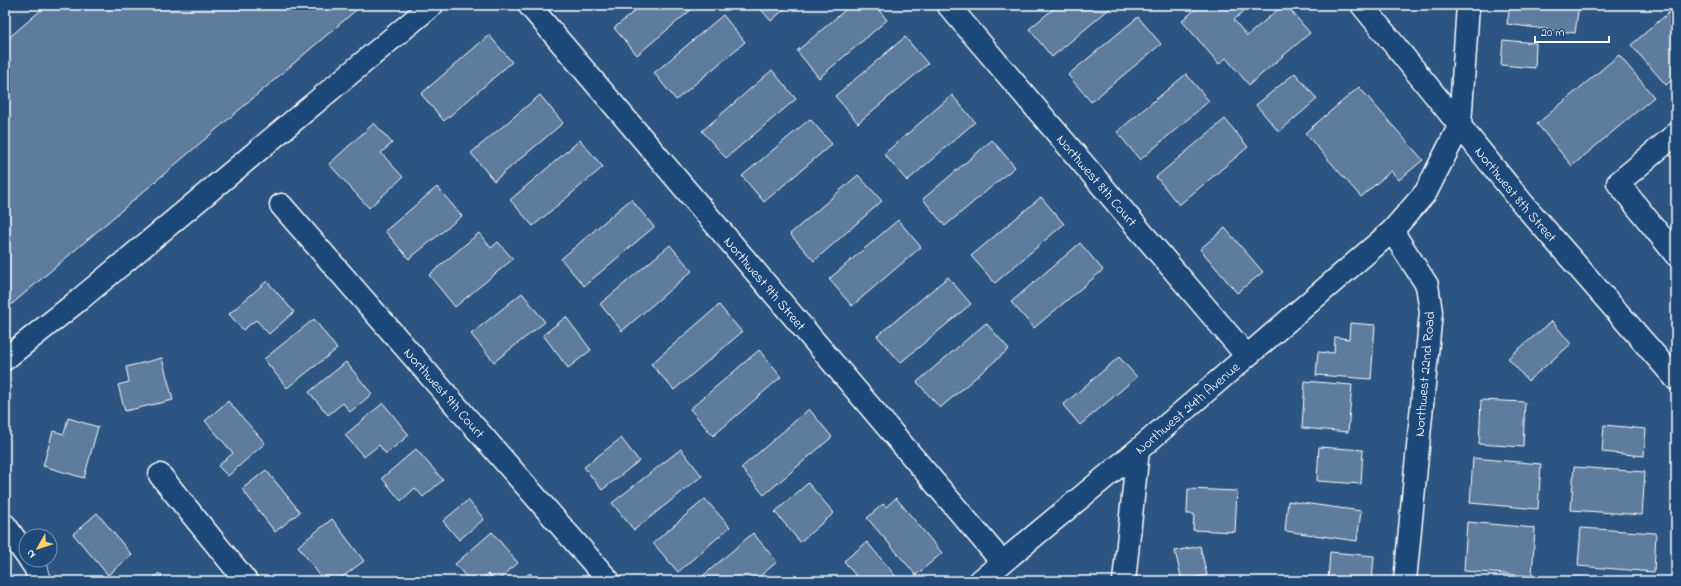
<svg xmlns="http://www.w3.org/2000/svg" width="1681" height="586" font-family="'Indie Flower',sans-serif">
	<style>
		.building { fill: #5e7c9f; stroke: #fff }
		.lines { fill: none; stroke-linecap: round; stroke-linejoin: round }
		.minor-casing { stroke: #fff; stroke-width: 25 }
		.minor { stroke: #1f4a7a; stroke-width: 22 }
		.labels { text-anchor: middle; stroke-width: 3; stroke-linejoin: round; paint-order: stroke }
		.street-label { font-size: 14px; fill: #fff; stroke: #1f4a7a }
	</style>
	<rect width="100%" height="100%" fill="#2c5582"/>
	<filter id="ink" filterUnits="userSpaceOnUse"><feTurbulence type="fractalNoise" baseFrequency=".025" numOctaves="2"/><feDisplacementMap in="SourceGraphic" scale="8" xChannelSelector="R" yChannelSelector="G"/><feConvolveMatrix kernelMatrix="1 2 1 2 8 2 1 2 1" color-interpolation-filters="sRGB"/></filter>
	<g filter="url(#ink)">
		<g class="building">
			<polygon points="47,5 362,5 5,310 5,41"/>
			<polygon points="642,5 697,5 637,55 614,28"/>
			<polygon points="757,5 789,5 771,21"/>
			<polygon points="851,5 875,5 887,20 819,78 797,51"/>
			<polygon points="1058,5 1114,5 1052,57 1029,29"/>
			<polygon points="1200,5 1250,5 1234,20 1247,36 1283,5 1286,5 1310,33 1249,85 1226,58 1219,64 1182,21"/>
			<polygon points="1510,5 1579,5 1575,33 1507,24"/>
			<polygon points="1672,10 1676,14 1676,77 1666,85 1631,45"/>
			<polygon points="723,15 745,42 676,100 654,73"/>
			<polygon points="1138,17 1161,44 1091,102 1068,75"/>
			<polygon points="489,35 512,62 444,121 421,94"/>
			<polygon points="905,37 928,64 858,123 835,96"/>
			<polygon points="1503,40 1536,43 1535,68 1501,65"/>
			<polygon points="1619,55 1654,97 1572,166 1537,124"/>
			<polygon points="772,70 796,99 726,158 702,131"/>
			<polygon points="1295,73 1317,99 1279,132 1256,105"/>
			<polygon points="1186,74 1209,101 1140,160 1117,132"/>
			<polygon points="1359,87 1423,160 1399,180 1391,171 1361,197 1305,133"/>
			<polygon points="540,95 563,123 494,181 471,153"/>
			<polygon points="952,95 975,122 907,181 884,154"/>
			<polygon points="810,119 832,144 764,202 742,176"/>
			<polygon points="1225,119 1248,147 1179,205 1156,177"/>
			<polygon points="374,123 392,143 381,153 403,177 369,208 329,164"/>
			<polygon points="580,140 603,167 533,226 510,200"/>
			<polygon points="992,140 1015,167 945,226 923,199"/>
			<polygon points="858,175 882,201 814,261 790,234"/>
			<polygon points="437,187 462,216 409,259 385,231"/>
			<polygon points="1041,197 1064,224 995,283 971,256"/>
			<polygon points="631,199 654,227 584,286 561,259"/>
			<polygon points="898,220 921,247 852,306 829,279"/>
			<polygon points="1225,228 1263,272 1237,293 1200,249"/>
			<polygon points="479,233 491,248 498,242 513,259 455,307 429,275"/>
			<polygon points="1080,243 1103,270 1034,328 1011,302"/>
			<polygon points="670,245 692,271 622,331 600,304"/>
			<polygon points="948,277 971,304 900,363 877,336"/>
			<polygon points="267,281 294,312 269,334 256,320 243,330 229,314"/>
			<polygon points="522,293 545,322 494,362 471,334"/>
			<polygon points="719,305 742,332 674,390 651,364"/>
			<polygon points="566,317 591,350 568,368 543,335"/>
			<polygon points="314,319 337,349 287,388 264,359"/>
			<polygon points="1552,321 1571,344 1528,381 1508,358"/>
			<polygon points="986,323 1009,349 940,408 917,382"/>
			<polygon points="1350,323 1375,325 1371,379 1316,375 1318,352 1334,353 1335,337 1349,339"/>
			<polygon points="759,350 781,377 713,436 690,409"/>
			<polygon points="1119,357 1137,377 1080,425 1063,405"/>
			<polygon points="162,358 173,400 125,411 118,385 129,382 126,367"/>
			<polygon points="346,362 372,394 350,412 343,403 328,415 309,392"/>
			<polygon points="1305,381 1352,385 1348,432 1302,428"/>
			<polygon points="1481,400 1525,402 1523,447 1479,444"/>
			<polygon points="228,401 265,443 228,476 218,466 233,453 205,421"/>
			<polygon points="383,403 409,435 386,454 379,445 364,457 345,435"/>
			<polygon points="809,409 832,437 764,495 741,468"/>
			<polygon points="68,418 98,427 84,478 43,466 53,431 64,434"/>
			<polygon points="1604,425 1646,429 1644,456 1602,452"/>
			<polygon points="621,438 639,461 602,490 584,467"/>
			<polygon points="1319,447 1363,450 1361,484 1317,481"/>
			<polygon points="416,449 443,480 423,497 415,488 401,501 382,478"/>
			<polygon points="681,449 702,476 634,530 612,503"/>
			<polygon points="1473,458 1541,464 1538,509 1470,503"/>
			<polygon points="1574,467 1645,472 1642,515 1571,510"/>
			<polygon points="266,470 300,512 275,532 242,489"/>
			<polygon points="808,483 834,513 800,542 775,512"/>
			<polygon points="1188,489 1237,491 1235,532 1193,530 1194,514 1187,514"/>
			<polygon points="896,498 942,553 916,575 867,518 883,504 886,507"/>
			<polygon points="705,499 730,527 678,572 653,543"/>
			<polygon points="468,500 484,519 459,540 443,521"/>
			<polygon points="1288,501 1361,511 1357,541 1285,531"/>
			<polygon points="97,513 132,555 108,575 73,534"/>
			<polygon points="332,519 364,561 337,581 324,581 298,546"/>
			<polygon points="1467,522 1535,528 1532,576 1464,571"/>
			<polygon points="1581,528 1656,533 1654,572 1578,566"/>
			<polygon points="492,532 518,563 497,581 494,581 488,574 480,581 470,581 455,564"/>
			<polygon points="753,533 777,562 754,581 697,581"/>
			<polygon points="867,542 898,579 897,581 850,581 856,576 844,561"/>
			<polygon points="1200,546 1207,575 1182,581 1175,551"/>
			<polygon points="1330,552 1374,556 1372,581 1328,581"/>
			<polygon points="159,573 166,581 150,581"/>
			<polygon points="530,573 536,581 520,581"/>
			<polygon points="1574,577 1627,581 1574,581"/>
		</g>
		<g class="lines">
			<g class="minor-casing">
				<g id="minor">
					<path id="s1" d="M 529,5 L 1002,562"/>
					<path id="s2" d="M 948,5 L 1246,355"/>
					<path id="s3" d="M 1362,5 L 1524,205 L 1676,379"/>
					<polyline points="1676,134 1618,183 1676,255"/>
					<path id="s4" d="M 281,205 L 609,581"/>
					<polyline points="1392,231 1427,285 1431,312 1405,581"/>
					<polyline points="5,359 79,300 432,5"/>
					<polyline points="160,475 246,581"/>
					<polyline points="5,525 26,555"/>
					<polyline points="30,560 36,569 39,581"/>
					<path id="s5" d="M 980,581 L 1138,450 L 1392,231 L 1426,192 L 1460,125 L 1468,5"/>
					<polyline points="1124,581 1138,450"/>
				</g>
			</g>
			<use href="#minor" class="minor"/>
		</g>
	</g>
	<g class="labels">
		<g class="street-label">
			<text dy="5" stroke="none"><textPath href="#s2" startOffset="230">Northwest 8th Court</textPath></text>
			<text dy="5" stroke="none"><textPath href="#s3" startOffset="244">Northwest 8th Street</textPath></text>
			<text dy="5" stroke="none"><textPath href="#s1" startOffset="365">Northwest 9th Street</textPath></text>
			<text transform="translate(1424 374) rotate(-85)" y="5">Northwest 22nd Road</text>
			<text dy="5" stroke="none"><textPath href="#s4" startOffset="249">Northwest 9th Court</textPath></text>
			<text dy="5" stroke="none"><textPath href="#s5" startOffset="270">Northwest 24th Avenue</textPath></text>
		</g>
	</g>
	<rect width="1681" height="586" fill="none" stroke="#1f4a7a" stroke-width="20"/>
	<rect x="10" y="10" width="1661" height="566" fill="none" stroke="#fff" stroke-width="1.5" filter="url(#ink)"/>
	<g transform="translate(38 548) rotate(231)"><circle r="19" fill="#1f4a7a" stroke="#7992af"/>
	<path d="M0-3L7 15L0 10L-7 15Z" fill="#ffd166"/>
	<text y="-6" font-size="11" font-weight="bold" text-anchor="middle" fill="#ffffff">N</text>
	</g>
	<path d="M1535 36v6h74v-6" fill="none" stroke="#ffffff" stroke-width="2"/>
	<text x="1541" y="36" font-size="12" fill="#ffffff" stroke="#1f4a7a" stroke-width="3" paint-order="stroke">20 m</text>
</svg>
